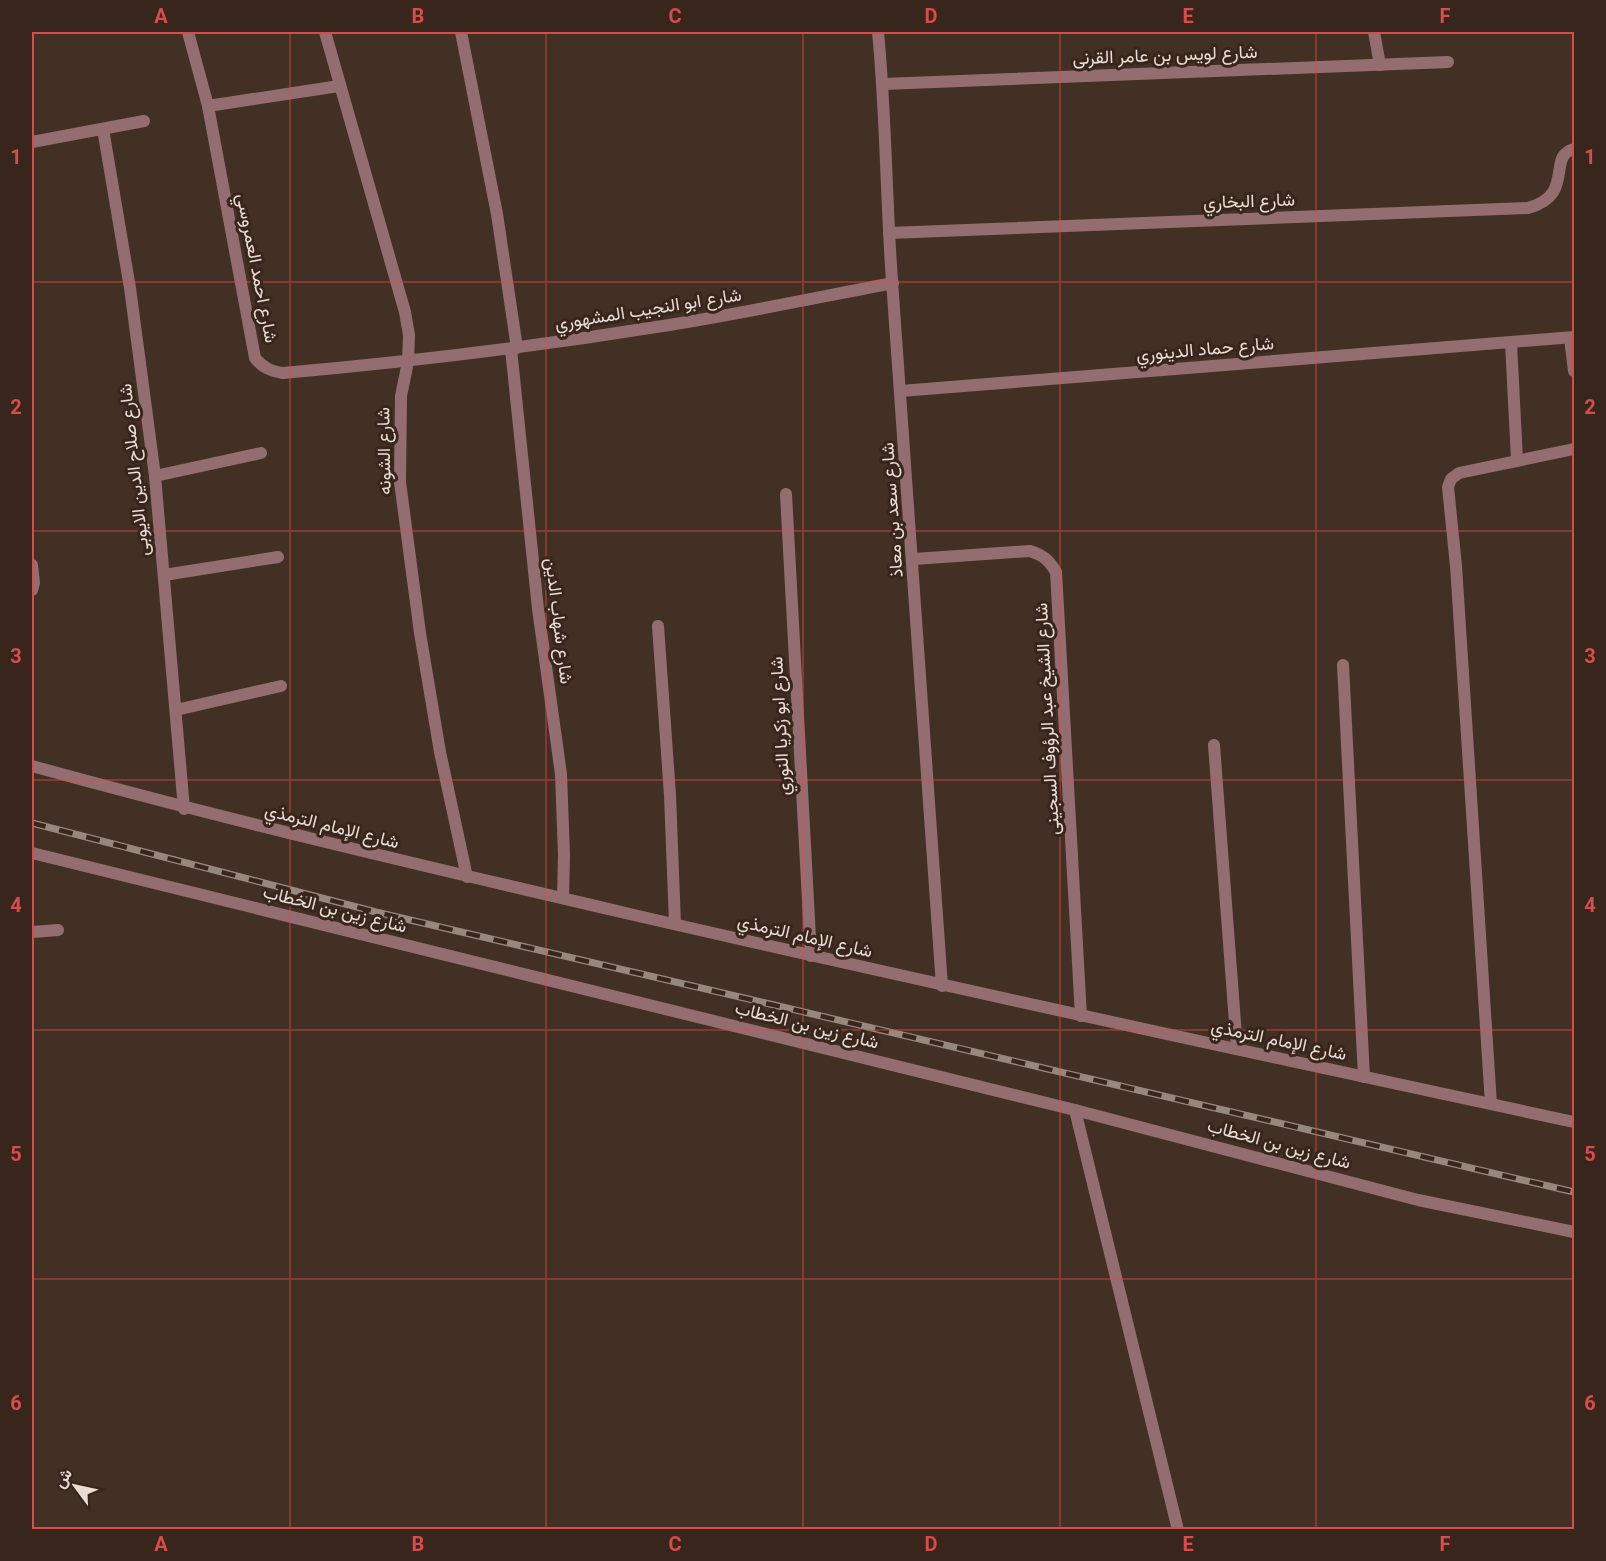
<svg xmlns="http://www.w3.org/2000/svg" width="1606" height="1561" font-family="Roboto,Vazirmatn,sans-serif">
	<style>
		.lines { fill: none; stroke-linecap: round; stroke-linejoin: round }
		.street { stroke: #946d71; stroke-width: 12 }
		.rail-casing { stroke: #97887e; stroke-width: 7 }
		.rail { stroke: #38261c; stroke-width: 4.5; stroke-dasharray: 14; stroke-linecap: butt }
		.grid { fill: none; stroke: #da4c4a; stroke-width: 1.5; stroke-opacity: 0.55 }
		.labels { text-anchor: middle; stroke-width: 6; stroke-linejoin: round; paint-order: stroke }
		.street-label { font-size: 18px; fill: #e8dcd4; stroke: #38261c }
		.neatline { fill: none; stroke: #da4c4a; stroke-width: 2 }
		.grid-label { font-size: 20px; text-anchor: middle; font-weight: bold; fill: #da4c4a }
	</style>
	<rect width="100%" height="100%" fill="#433025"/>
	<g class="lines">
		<g class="street">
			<path d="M 188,32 L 208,106 L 255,358 C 263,368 271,371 283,373 C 409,362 532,347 656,327 C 735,315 814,298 893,283"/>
			<polyline points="325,32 405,312 409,335 408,362 401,396 400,482 420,633 440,752 467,877"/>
			<polyline points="461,32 497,214 517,348"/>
			<path d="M 878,32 C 886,114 886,198 892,281 C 910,516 926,751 942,986"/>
			<polyline points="1374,32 1380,65"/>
			<polyline points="883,84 1448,62"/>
			<polyline points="208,106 339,86"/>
			<polyline points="103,129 130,288 155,476 184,809"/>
			<polyline points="32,142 144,121"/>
			<path d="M 889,233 L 1528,208 C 1576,195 1546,156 1574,149"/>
			<polyline points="1570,338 1574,371"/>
			<polyline points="1511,343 1517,460"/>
			<polyline points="511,349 538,609 561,774 564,855 563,898"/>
			<polyline points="901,391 1574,337"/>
			<polyline points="155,476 261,453"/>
			<polyline points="786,494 811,956"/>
			<path d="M 914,559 L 1030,551 C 1043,555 1049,560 1056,572 L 1081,1016"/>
			<polyline points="32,565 34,583 32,590"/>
			<polyline points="164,575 278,557"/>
			<polyline points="658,626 670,795 675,924"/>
			<polyline points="1343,665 1364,1077"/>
			<polyline points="176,710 281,686"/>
			<polyline points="1214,745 1237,1049"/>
			<path d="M 32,766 C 231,821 432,868 634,915 C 947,987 1261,1055 1574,1122"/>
			<polyline points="32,853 1075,1110 1418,1200 1574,1232"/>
			<polyline points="32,932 58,930"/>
			<polyline points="1491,1104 1456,566 1448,487 1451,479 1459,473 1574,449"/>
			<polyline points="1075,1110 1178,1530"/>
		</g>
		<g class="rail-casing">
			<polyline id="rail" points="32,823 376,912 1574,1192"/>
		</g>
		<use href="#rail" class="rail"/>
	</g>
	<path class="grid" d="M 290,32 L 290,1530M 546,32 L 546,1530M 803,32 L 803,1530M 1060,32 L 1060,1530M 1316,32 L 1316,1530M 32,282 L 1574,282M 32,531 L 1574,531M 32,780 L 1574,780M 32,1030 L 1574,1030M 32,1279 L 1574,1279"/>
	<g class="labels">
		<g class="street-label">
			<text transform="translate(1165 55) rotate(-2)" y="6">شارع لويس بن عامر القرنى</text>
			<text transform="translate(1249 201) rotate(-2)" y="6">شارع البخاري</text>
			<text transform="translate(257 268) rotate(79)" y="6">شارع احمد العمروسي</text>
			<text transform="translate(648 309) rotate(-9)" y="6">شارع ابو النجيب المشهوري</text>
			<text transform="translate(1205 349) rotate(-5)" y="6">شارع حماد الدينوري</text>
			<text transform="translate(384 451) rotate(-91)" y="6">شارع الشونه</text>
			<text transform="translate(134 470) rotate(-96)" y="6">شارع صلاح الدين الايوبى</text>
			<text transform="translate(892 510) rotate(-94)" y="6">شارع سعد بن معاذ</text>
			<text transform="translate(559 621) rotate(83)" y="6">شارع شهاب الدين</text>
			<text transform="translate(1047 719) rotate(-93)" y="6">شارع الشيخ عبد الرؤوف السجينى</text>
			<text transform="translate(780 726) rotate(-93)" y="6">شارع ابو زكريا النوري</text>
			<text transform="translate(332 826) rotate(14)" y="6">شارع الإمام الترمذي</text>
			<text transform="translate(335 909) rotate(14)" y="6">شارع زين بن الخطاب</text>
			<text transform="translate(805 936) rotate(13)" y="6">شارع الإمام الترمذي</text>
			<text transform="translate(807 1025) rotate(14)" y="6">شارع زين بن الخطاب</text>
			<text transform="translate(1279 1040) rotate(12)" y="6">شارع الإمام الترمذي</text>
			<text transform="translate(1279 1144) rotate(15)" y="6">شارع زين بن الخطاب</text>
		</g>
	</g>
	<rect width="1606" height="1561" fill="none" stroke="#38261c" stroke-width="66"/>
	<g transform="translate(75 1486) rotate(303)" stroke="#38261c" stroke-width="4.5" paint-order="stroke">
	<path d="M0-4.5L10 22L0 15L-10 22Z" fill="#e8dcd4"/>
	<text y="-9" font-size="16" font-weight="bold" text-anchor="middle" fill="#e8dcd4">ش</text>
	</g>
	<rect x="33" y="33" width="1540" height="1495" class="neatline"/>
	<g class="grid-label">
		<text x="161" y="23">A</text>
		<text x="418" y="23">B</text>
		<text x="675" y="23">C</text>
		<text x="931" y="23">D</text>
		<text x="1188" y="23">E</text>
		<text x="1445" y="23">F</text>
		<text x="16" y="164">1</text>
		<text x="1590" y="164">1</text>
		<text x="16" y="414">2</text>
		<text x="1590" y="414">2</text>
		<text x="16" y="663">3</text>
		<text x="1590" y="663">3</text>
		<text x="16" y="912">4</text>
		<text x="1590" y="912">4</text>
		<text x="16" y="1161">5</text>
		<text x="1590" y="1161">5</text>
		<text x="16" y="1410">6</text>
		<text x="1590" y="1410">6</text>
		<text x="161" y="1551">A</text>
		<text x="418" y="1551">B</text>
		<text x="675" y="1551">C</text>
		<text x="931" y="1551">D</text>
		<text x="1188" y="1551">E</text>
		<text x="1445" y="1551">F</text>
	</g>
</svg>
